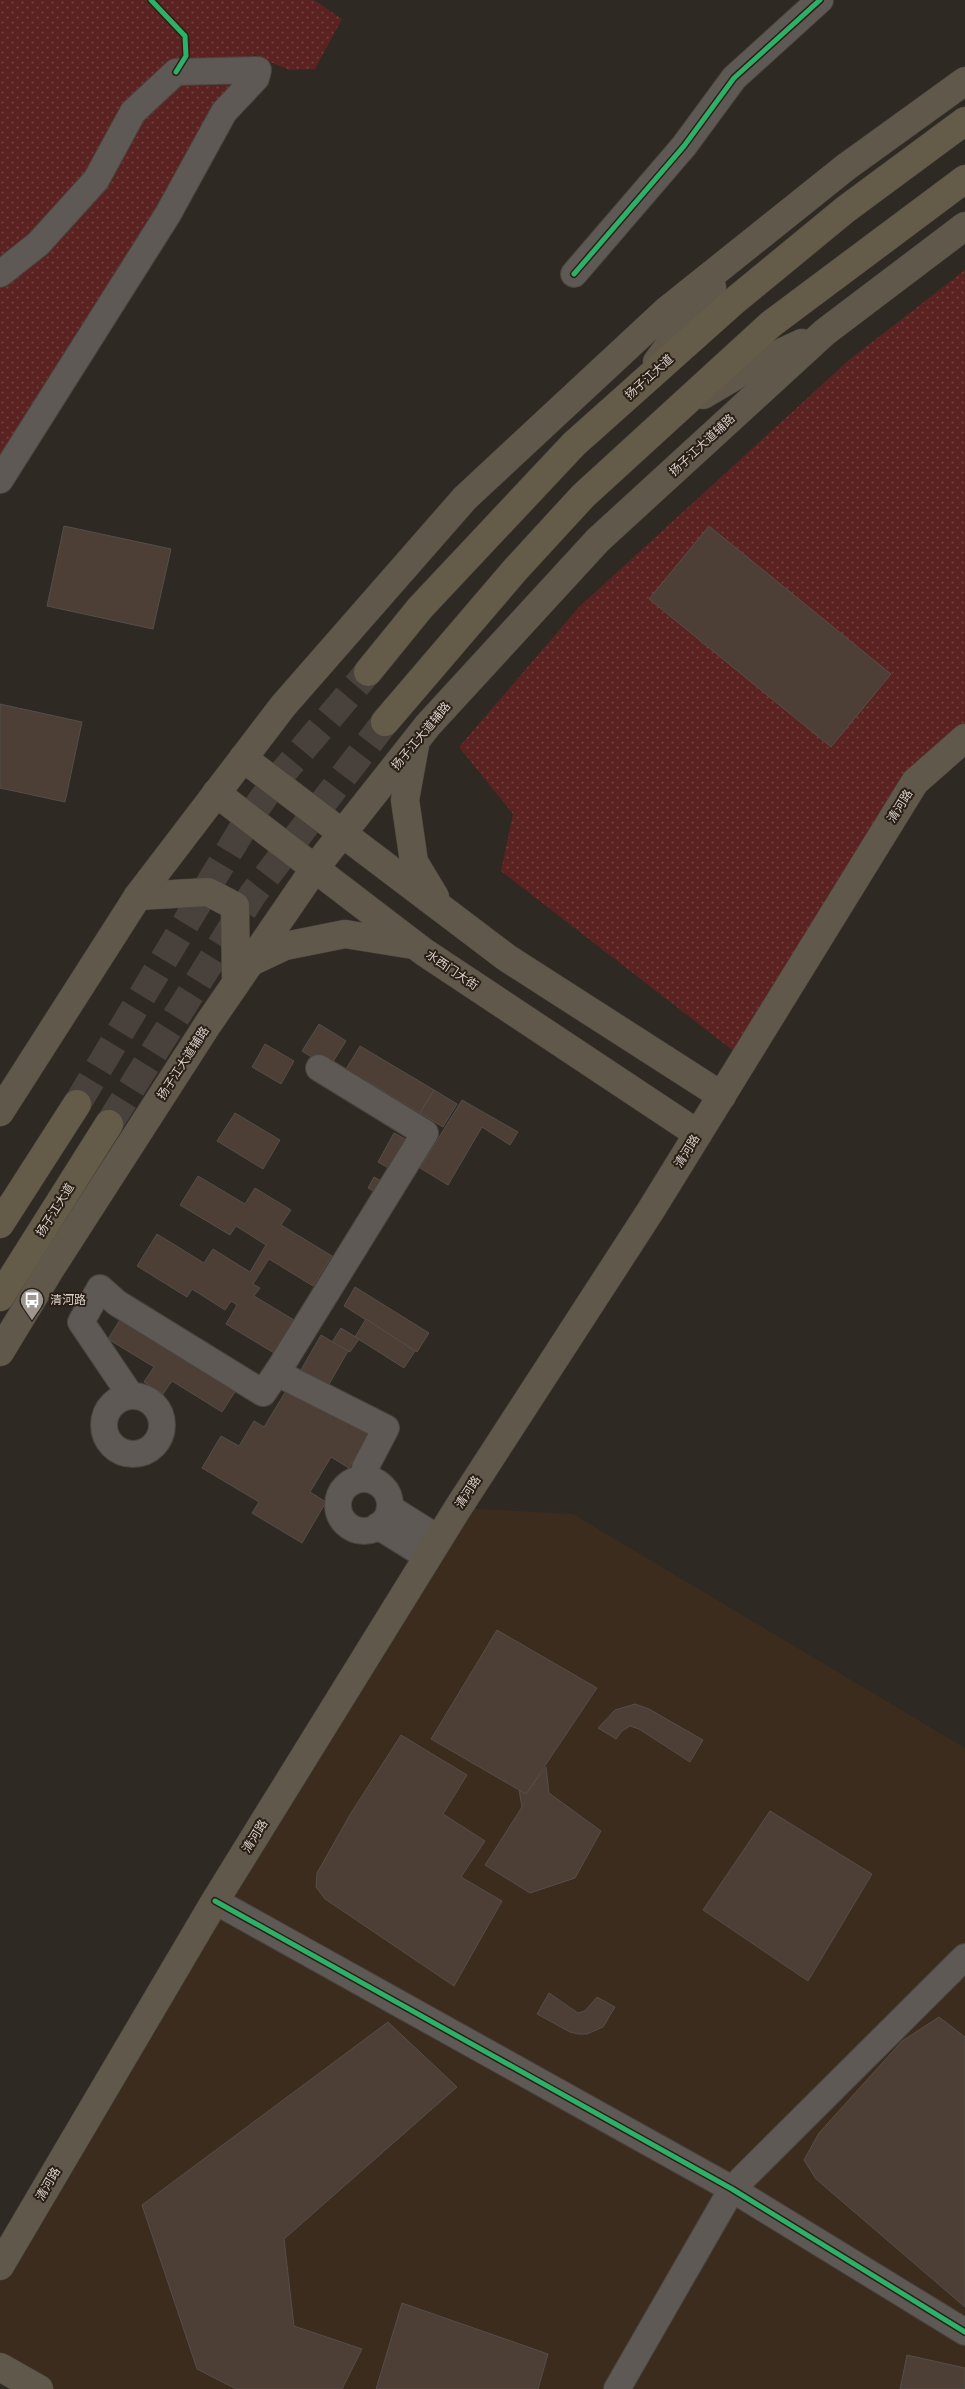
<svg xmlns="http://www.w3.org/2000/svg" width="965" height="2389" font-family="Literata,'Noto Sans SC',serif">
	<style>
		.built { fill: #3b2c1e }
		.green { fill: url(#green-dots) }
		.building { fill: #4d3f36; stroke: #544e4a }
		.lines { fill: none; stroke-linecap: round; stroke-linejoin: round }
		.highway-tunnel { stroke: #49423c; stroke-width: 28; stroke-dasharray: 28 14; stroke-linecap: butt }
		.minor-casing { stroke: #4a443f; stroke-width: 28 }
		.major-casing { stroke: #4a443f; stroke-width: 29 }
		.highway-casing { stroke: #4a443f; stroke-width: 29 }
		.minor { stroke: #5e5954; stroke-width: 26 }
		.major { stroke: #5f584b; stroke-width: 28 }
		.highway { stroke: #645c49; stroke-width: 28 }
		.cycleway-casing { stroke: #2a1f15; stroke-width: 8 }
		.cycleway { stroke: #2db169; stroke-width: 5 }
		.labels { text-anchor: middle; stroke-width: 4; stroke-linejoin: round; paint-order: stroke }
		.street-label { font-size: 12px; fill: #dad2cc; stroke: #2a1f15 }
		.poi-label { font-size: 12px; fill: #dad2cc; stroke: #2a1f15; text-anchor: start }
	</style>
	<defs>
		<pattern id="green-dots" width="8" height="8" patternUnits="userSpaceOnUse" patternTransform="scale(1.25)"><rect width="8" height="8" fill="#5a2221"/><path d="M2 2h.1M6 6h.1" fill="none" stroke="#714140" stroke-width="1.8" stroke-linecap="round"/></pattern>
	</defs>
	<rect width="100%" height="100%" fill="#2f2923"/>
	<polygon class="built" points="458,1508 573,1514 965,1748 965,2389 42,2389 0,2366 0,2268"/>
	<g class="green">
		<polygon points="0,0 314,0 342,19 315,69 289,70 254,55 214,116 0,459"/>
		<polygon points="965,270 965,731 744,1059 501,871 513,814 459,747 579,607 849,360"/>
	</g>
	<g class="building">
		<polygon points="64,526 171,549 153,629 47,606"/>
		<polygon points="709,526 891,674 831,747 649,599"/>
		<polygon points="0,704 82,722 65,802 0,788"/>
		<polygon points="319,1024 346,1041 329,1068 302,1051"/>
		<polygon points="265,1044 294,1061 281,1084 252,1067"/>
		<polygon points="360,1046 434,1090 420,1113 367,1081 361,1092 340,1079"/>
		<polygon points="434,1090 457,1104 443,1127 420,1113"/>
		<polygon points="462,1100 518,1132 510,1145 482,1127 448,1185 420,1168"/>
		<polygon points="235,1113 280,1140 263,1169 217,1141"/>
		<polygon points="394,1133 414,1144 397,1173 378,1162"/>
		<polygon points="198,1176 245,1204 255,1188 291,1210 281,1225 332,1256 313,1286 269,1259 253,1284 260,1288 254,1296 294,1320 274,1353 226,1324 237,1305 231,1301 225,1310 192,1289 187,1297 137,1266 157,1234 204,1263 213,1249 250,1272 266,1245 236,1226 230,1235 180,1205"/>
		<polygon points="374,1177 389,1185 383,1196 368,1188"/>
		<polygon points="355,1287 429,1333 417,1352 344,1306"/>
		<polygon points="123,1315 238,1387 222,1412 172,1381 163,1394 144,1382 154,1367 108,1339"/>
		<polygon points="366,1319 415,1351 404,1368 355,1337"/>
		<polygon points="341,1328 359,1339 350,1352 332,1342"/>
		<polygon points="321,1335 348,1351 328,1386 301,1370"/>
		<polygon points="286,1391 317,1409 323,1399 372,1428 349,1468 331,1457 310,1492 326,1502 302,1543 252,1513 259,1502 202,1468 221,1436 239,1446 254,1421 264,1427"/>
		<polygon points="497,1630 597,1688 526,1794 431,1739"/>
		<polygon points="635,1704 649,1709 703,1740 690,1762 639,1729 630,1726 622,1731 616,1739 598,1728 615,1710"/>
		<polygon points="401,1735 467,1775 443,1814 485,1841 461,1877 502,1901 454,1986 325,1899 316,1887 317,1873 351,1813"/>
		<polygon points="546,1767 549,1793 601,1831 575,1878 530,1893 485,1865 522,1807 519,1790 526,1794"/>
		<polygon points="770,1811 872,1874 808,1981 703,1910"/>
		<polygon points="549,1993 578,2013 585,2011 597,1997 615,2007 603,2027 587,2034 578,2034 570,2032 537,2014"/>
		<polygon points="939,2017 965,2037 965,2307 816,2179 804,2160 819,2133 902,2041"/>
		<polygon points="388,2022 457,2087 284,2239 294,2326 362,2349 342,2389 236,2389 197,2369 142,2205"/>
		<polygon points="402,2303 548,2354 538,2389 376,2389"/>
		<polygon points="907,2355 965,2368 965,2389 900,2389"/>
	</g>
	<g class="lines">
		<g class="highway-tunnel">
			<polyline points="77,1104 249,818 274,783 368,672"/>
			<polyline points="109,1124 253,894 385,722"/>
		</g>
		<g class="minor-casing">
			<g id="minor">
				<polyline points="0,274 38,244 96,180 133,112 176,72 258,70 256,78 224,112 168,214 0,480"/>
				<polyline points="574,274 684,146 734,78 820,0"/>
				<polyline points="319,1068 425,1133 278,1371 285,1377 386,1428 365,1468 364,1478"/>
				<polyline points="131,1396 81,1322 100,1288 117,1303 263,1393 278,1371"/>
				<circle cx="133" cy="1425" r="29"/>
				<circle cx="364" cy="1505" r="26"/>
				<polyline points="390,1508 439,1539"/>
				<polyline points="378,1526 428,1557"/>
				<polyline points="215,1901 732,2189 965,2332"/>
				<polyline points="617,2389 732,2189 965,1957"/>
			</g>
		</g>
		<g class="major-casing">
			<g id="major">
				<polyline points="657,362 712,287"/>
				<polyline points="703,395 752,366 802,343"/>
				<polyline points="415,745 405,800 414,862 435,897"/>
				<polyline points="243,758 507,958 722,1096"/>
				<polyline points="216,793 424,952 698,1134"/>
				<polyline points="138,896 208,892 235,906 236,983"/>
				<polyline points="251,962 285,946 345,934 413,945"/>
				<polyline points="0,1112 138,896 283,706 465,498 666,311 846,167 965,81"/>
				<polyline points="0,1352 51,1268 208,1024 315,868 428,725 598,540 825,332 965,226"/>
				<polyline points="0,2266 215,1901 458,1508 651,1210 915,782 965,738"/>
				<polyline points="0,2367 39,2389"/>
			</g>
		</g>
		<g class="highway-casing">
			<g id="highway">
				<polyline points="368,672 420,608 574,444 733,302 846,209 965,121"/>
				<polyline points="385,722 515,570 583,496 771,324 965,179"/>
				<polyline points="0,1224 77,1104"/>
				<polyline points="0,1297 109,1124"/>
			</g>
		</g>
		<use href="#minor" class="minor"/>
		<use href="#major" class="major"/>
		<use href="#highway" class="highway"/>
		<g class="cycleway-casing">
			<g id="cycleway">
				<polyline points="151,0 185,36 186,56 176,72"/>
				<polyline points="574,274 684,146 734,78 820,0"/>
				<polyline points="215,1901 732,2189 965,2332"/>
			</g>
		</g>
		<use href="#cycleway" class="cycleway"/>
	</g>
	<defs>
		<g id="bus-pin" transform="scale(1.25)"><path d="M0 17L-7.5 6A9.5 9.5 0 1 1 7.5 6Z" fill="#9e9791" stroke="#2a1f15"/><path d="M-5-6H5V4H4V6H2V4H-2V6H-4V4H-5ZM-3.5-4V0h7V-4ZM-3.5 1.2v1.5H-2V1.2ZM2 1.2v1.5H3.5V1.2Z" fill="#fff"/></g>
	</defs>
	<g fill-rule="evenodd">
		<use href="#bus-pin" x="32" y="1300"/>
	</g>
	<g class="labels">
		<g class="street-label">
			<text transform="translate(649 377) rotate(-42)" y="4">扬子江大道</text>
			<text transform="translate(702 445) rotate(-43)" y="4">扬子江大道辅路</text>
			<text transform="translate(421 736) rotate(-50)" y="4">扬子江大道辅路</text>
			<text transform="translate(900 806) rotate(-58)" y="4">清河路</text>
			<text transform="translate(452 970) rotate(34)" y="4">水西门大街</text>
			<text transform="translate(183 1063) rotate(-57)" y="4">扬子江大道辅路</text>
			<text transform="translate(687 1151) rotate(-58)" y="4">清河路</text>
			<text transform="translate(55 1210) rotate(-58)" y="4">扬子江大道</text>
			<text transform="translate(468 1492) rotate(-57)" y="4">清河路</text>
			<text transform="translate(255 1836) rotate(-58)" y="4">清河路</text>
			<text transform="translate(48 2184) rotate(-60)" y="4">清河路</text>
		</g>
		<g class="poi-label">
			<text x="50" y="1304">清河路</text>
		</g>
	</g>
</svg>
